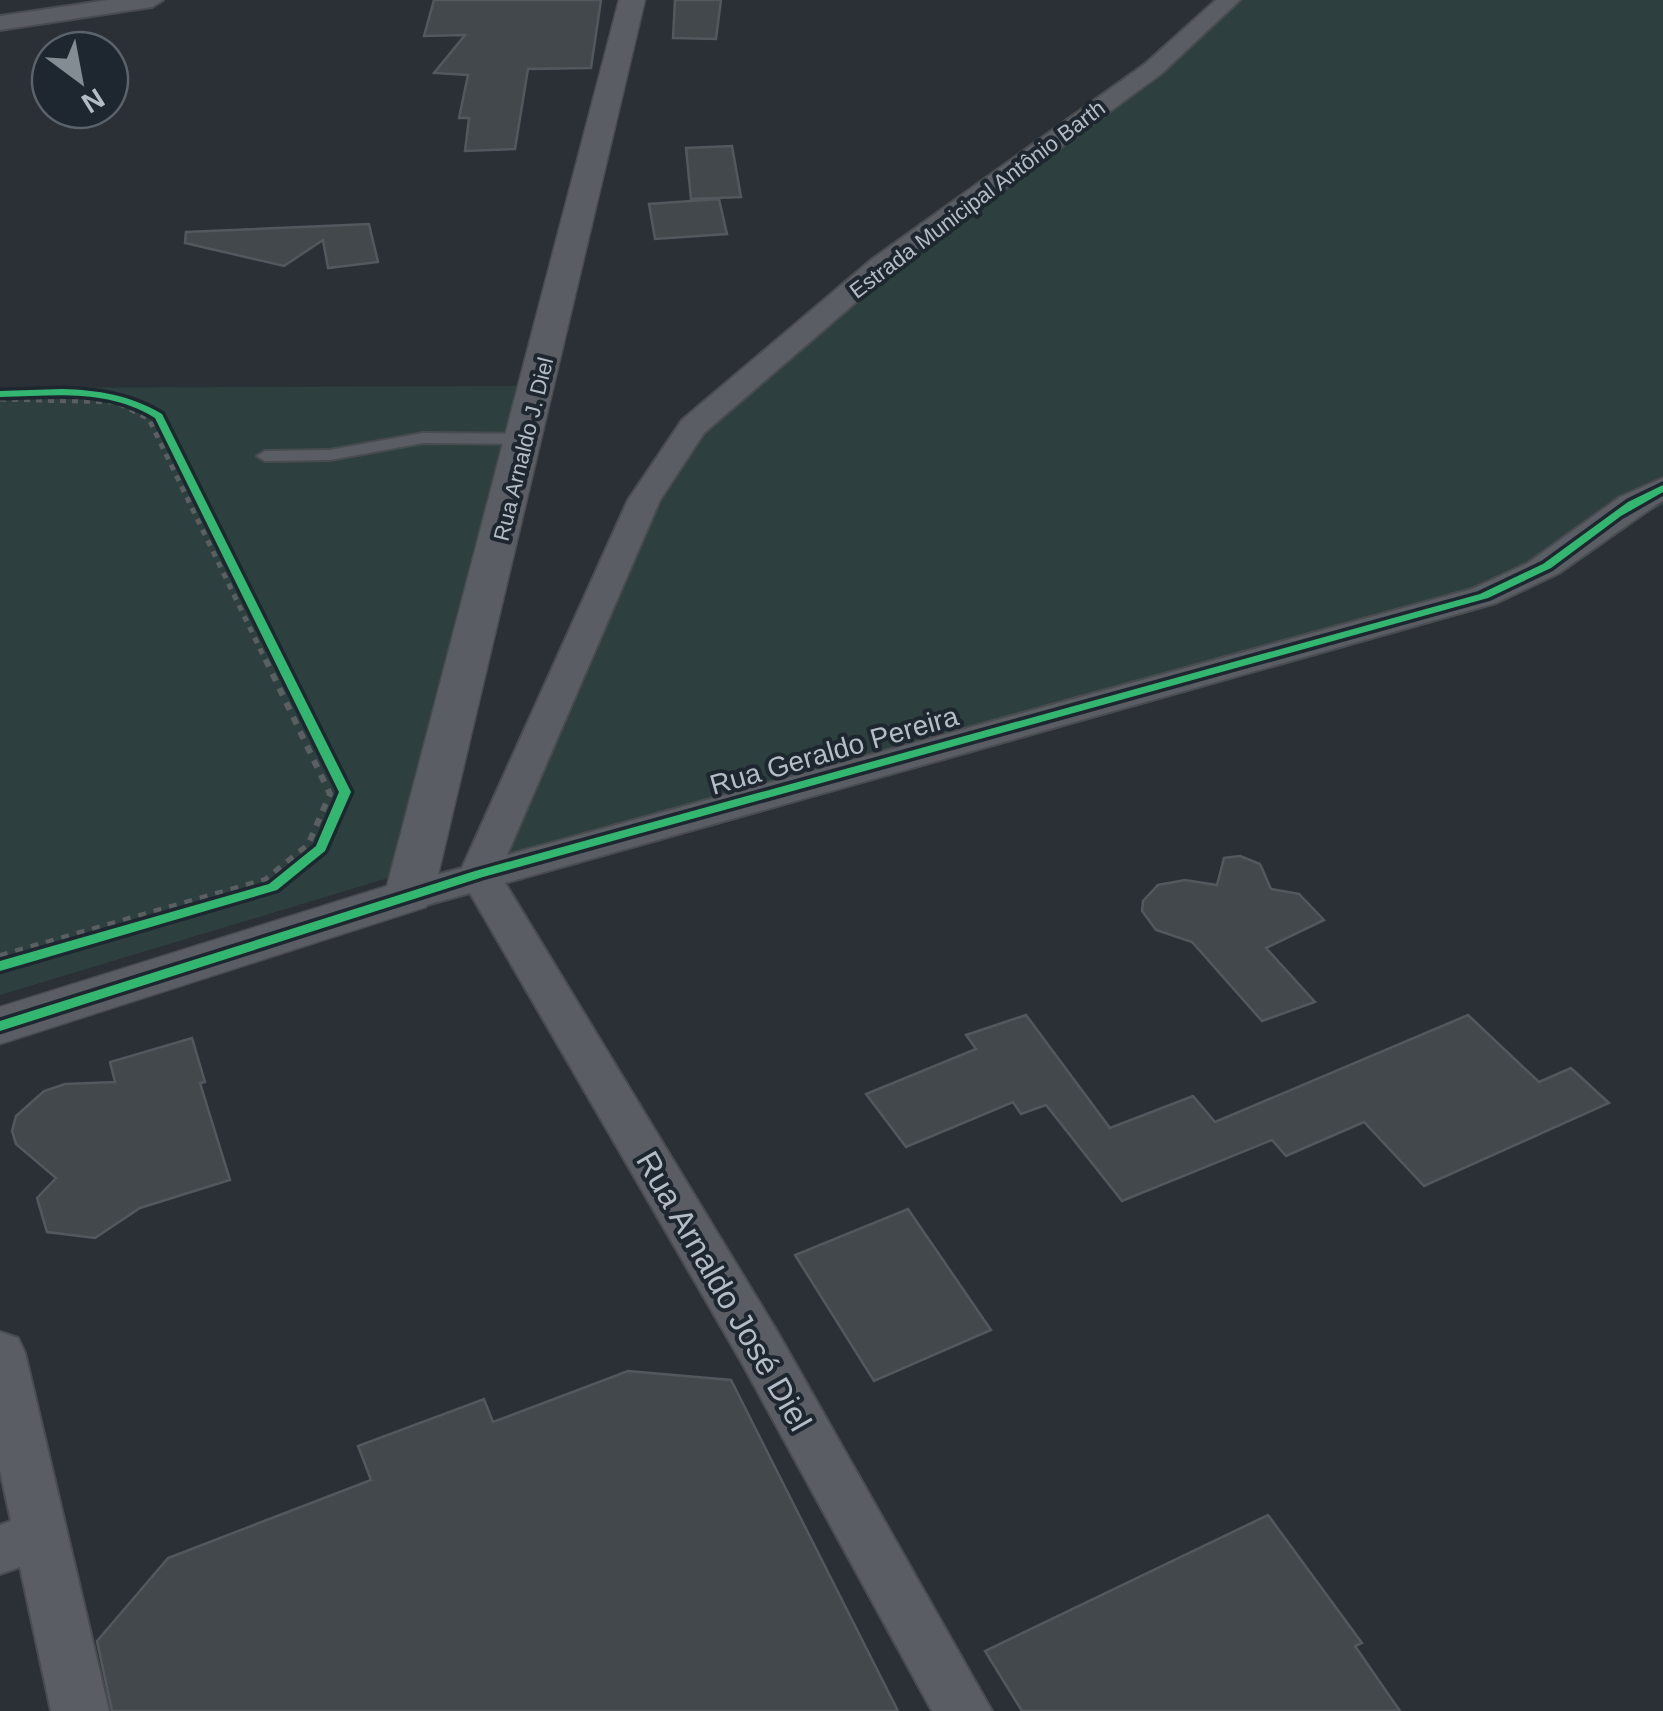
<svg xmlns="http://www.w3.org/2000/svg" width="1663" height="1711" font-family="Helvetica,sans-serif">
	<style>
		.green { fill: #2d403f }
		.building { fill: #43484d; stroke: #52585d; stroke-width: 2.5 }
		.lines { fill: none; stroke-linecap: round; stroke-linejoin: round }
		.service-casing { stroke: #484c50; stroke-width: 4 }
		.minor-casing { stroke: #484c50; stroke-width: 4 }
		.tertiary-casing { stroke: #484c50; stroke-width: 3 }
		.path-far1 { stroke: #5a5f62; stroke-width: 5; stroke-dasharray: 6 6; stroke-linecap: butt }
		.path { stroke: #5a5f62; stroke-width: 6; stroke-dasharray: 8 8; stroke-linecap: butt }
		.service { fill: #5a5e64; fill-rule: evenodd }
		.minor { fill: #5a5e64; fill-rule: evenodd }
		.tertiary { fill: #5a5e64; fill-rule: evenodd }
		.cycleway-casing { stroke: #1e2730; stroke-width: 7 }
		.cycleway { fill: #33b770; fill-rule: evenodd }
		.labels { text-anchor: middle; stroke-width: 8; stroke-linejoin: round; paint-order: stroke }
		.far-street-label { font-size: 22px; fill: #b4bdc6; stroke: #1e2730 }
		.street-label { font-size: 28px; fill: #b4bdc6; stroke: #1e2730 }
		.near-street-label { font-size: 32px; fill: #b4bdc6; stroke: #1e2730 }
	</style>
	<rect width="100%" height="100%" fill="#2a3035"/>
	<g class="green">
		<polygon points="1229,0 1663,0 1663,505 1484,596 479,874 693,427"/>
		<polygon points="522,386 398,875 0,995 0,388"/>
	</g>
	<g class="building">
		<polygon points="434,0 601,0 591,68 528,69 515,149 465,151 469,118 459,118 468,75 434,73 465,35 424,36"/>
		<polygon points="675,0 721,0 716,39 673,38"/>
		<polygon points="732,146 741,197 691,199 686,148"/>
		<polygon points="719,199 727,234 655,239 649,204"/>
		<polygon points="369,224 378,262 328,268 323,240 284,266 185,243 186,232"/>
		<polygon points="1240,856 1260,864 1271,889 1299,894 1324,920 1266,948 1315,1002 1262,1021 1192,942 1156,930 1142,911 1143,901 1158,885 1185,880 1217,885 1224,858"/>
		<polygon points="1026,1015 1110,1128 1193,1096 1215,1122 1468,1015 1539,1082 1571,1068 1609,1103 1424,1186 1364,1122 1286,1156 1272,1140 1122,1201 1046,1105 1021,1114 1013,1102 906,1147 866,1094 976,1049 966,1035"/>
		<polygon points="192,1038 205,1082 200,1083 230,1180 140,1208 95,1238 47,1232 37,1198 56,1178 16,1144 12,1131 16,1116 44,1091 65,1084 115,1082 110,1062"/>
		<polygon points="908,1209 991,1330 874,1381 795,1255"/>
		<polygon points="628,1371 731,1380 898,1711 112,1711 97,1641 168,1558 371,1480 358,1446 484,1399 493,1422"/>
		<polygon points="1268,1515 1362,1643 1355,1646 1400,1711 1022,1711 985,1651"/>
	</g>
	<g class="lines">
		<g class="service-casing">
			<polygon id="service" points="423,433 526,434 534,439 526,444 423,443 330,460 265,461 257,456 265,451 330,450"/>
		</g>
		<g class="minor-casing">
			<g id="minor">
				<polygon points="108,0 163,0 152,7 0,30 0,16"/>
				<polygon points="1216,0 1240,0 1161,74 891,272 704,433 660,500 507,855 1472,589 1528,563 1620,497 1663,478 1663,500 1559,573 1496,603 505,883 778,1333 992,1711 932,1711 742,1363 470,893 409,910 395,906 389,896 395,886 462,868 628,500 682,420 871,260 1145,64"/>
				<polygon points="0,1332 18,1338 25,1353 109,1711 51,1711 20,1567 0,1574 0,1525 11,1521 0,1471"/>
			</g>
		</g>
		<g class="tertiary-casing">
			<polygon id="tertiary" points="619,0 645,0 433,896 426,907 0,1044 0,1007 387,886"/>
		</g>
		<polyline class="path-far1" points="0,399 116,402 149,419 263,655"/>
		<polyline class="path" points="0,956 265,880 308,845 330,794 262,652"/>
		<use href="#service" class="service"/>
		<use href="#minor" class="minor"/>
		<use href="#tertiary" class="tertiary"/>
		<g class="cycleway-casing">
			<g id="cycleway">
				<path d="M 62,389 C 98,390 130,395 162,414 L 351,792 L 325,851 L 277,890 L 0,971 L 0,961 L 269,884 L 316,846 L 339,792 L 155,418 C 106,388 55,396 0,397 L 0,391 Z"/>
				<polygon points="1663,485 1663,492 1621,516 1551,568 1488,598 483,877 0,1031 0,1021 475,871 1480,594 1543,564 1628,502"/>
			</g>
		</g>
		<use href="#cycleway" class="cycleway"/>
	</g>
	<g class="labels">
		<g class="far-street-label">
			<text transform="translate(977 199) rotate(-37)" y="8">Estrada Municipal Antônio Barth</text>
			<text transform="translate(523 449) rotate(-76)" y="8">Rua Arnaldo J. Diel</text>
		</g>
		<g class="street-label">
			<text transform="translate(834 750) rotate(-16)" y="10">Rua Geraldo Pereira</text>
		</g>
		<g class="near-street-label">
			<text transform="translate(724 1291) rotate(60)" y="11">Rua Arnaldo José Diel</text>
		</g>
	</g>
	<g transform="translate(80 80) rotate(148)"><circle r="48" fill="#1e2730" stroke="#5a636c" stroke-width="2.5"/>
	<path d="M0-8L18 38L0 25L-18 38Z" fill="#848c93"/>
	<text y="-15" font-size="28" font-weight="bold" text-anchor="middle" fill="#b4bdc6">N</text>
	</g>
</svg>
